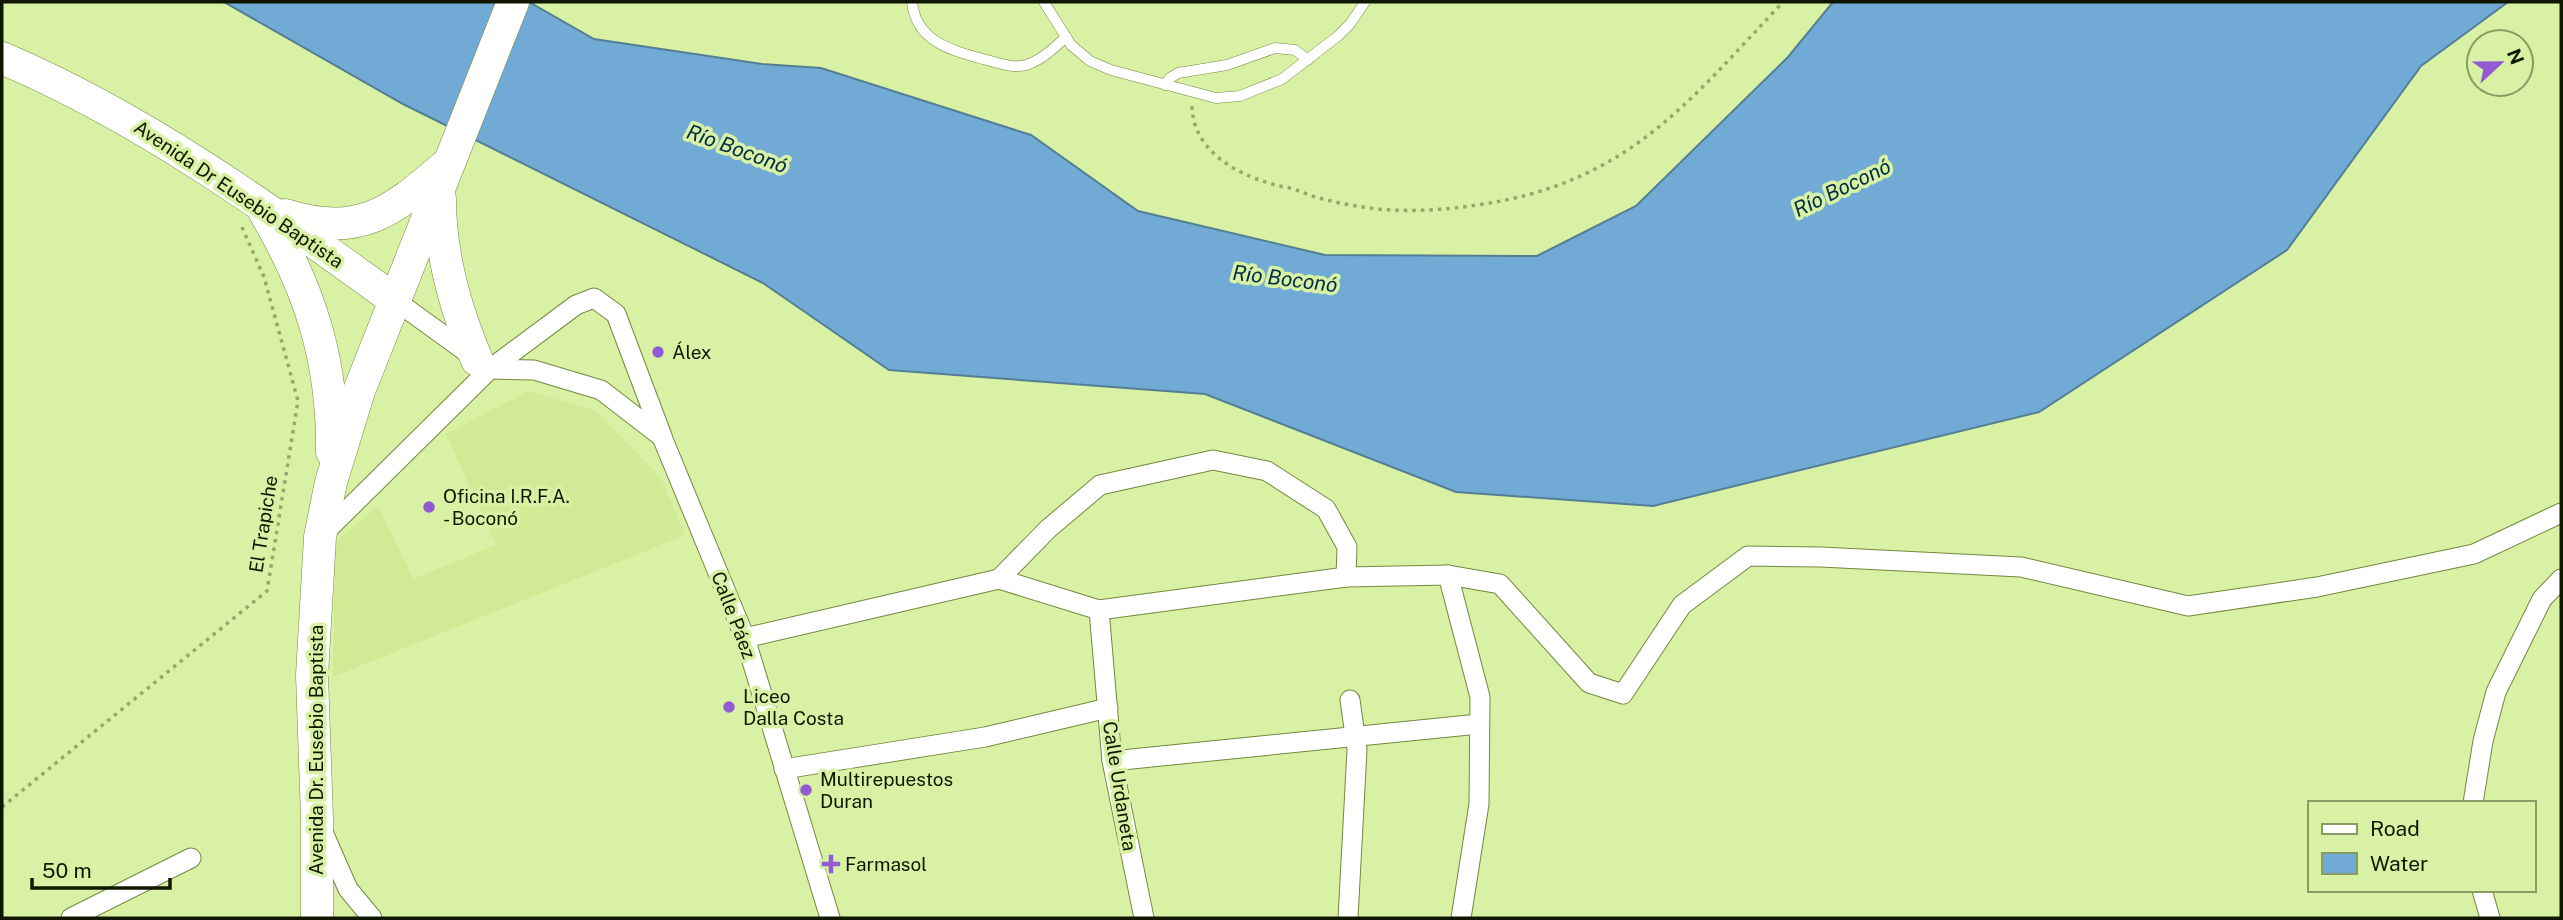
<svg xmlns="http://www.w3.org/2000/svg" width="2563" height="920" font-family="'Public Sans',sans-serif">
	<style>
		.built { fill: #d0ea95 }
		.water { fill: #71aad4; stroke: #547e94; stroke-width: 2 }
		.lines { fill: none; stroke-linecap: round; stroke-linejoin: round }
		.lane-casing { stroke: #74883f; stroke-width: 11 }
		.street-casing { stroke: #74883f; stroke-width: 21 }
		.primary-casing { stroke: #74883f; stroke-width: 33 }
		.path { stroke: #95a76c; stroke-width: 3.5; stroke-dasharray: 3.5 5; stroke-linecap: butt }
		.lane { stroke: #fff; stroke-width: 10 }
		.street { stroke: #fff; stroke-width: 19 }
		.primary { stroke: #fff; stroke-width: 32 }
		.poi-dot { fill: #925bd3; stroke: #d9f1a4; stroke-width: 2.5 }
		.labels { text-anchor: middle; stroke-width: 7; stroke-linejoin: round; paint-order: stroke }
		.street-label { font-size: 19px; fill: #101700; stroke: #d9f1a4 }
		.poi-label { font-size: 19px; fill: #101700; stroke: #d9f1a4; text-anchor: start }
		.water-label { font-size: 21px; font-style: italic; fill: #002e4a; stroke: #d9f1a4 }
	</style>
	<rect width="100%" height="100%" fill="#d9f1a4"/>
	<polygon class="built" points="529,391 596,411 661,478 685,535 333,677 335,543 378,505 413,579 496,545 446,434"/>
	<polygon class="water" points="224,2 529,2 594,39 762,64 821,68 1031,135 1138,211 1325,255 1537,256 1636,206 1788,57 1833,2 2508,2 2421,66 2287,250 2039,412 1653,506 1456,492 1205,394 889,370 763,283 403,104"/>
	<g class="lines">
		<g class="lane-casing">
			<g id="lane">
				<path d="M 912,2 C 916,41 950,50 983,59 C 996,62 1012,69 1026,65 C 1042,60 1054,48 1066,37"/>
				<polyline points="1044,2 1071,45 1090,61 1111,70 1216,98 1240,96 1282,79 1338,36 1350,24 1365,2"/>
				<polyline points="1165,85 1170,78 1178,73 1227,65 1275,48 1295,50 1308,60"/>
			</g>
		</g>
		<g class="street-casing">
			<g id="street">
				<polyline points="396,301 490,369 534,370 601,390 662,437 745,638 830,918"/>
				<polyline points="322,535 490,369 576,305 594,298 616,314 662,436"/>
				<polyline points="1448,575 1480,697 1479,804 1461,918"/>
				<polyline points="999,579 1048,529 1100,485 1213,460 1267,471 1326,509 1347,547 1346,577"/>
				<polyline points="1099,610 1112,761 1144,918"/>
				<polyline points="745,638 999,579 1099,610 1346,577 1448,575 1500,584 1589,683 1623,694 1682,605 1748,556 1821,557 2021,567 2188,606 2317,587 2474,554 2561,513"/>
				<polyline points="1112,761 1479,724"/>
				<polyline points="784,769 985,737 1108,708"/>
				<polyline points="2473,803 2483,741 2496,692 2542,599 2561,579"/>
				<polyline points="323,832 348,889 372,918"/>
				<polyline points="2482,890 2490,918"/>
				<polyline points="71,918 191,858"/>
				<polyline points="1348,918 1357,750 1350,700"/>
			</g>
		</g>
		<g class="primary-casing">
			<g id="primary">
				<path d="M 2,58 C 145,119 270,210 396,301"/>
				<path d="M 440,199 C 440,255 455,308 477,360"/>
				<path d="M 265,213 C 311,291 333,362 332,452"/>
				<path d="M 285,215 C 360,238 391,212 445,166"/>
				<polyline points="317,918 317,819 312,675 320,537 331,482 359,391 513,2"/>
			</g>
		</g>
		<g class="path">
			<path d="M 1192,106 C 1193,154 1243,178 1284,187 C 1293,188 1301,192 1309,195 C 1331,202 1354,206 1377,209 C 1410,212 1444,210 1477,205 C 1626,184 1686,105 1783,2"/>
			<polyline points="2,807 267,591 298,401 264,277 241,225"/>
		</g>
		<use href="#lane" class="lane"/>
		<use href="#street" class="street"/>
		<use href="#primary" class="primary"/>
	</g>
	<g class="poi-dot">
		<circle cx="658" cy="352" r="7"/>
		<circle cx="429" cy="507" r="7"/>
		<circle cx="729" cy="707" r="7"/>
		<circle cx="806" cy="790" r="7"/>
		<path d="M827.5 853.5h7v7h7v7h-7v7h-7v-7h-7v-7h7z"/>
	</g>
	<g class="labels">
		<g class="street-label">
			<text transform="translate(239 194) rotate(34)" y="7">Avenida Dr Eusebio Baptista</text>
			<text transform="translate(263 524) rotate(-81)" y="7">El Trapiche</text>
			<text transform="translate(734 615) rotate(69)" y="7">Calle Páez</text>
			<text transform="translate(316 750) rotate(-90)" y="7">Avenida Dr. Eusebio Baptista</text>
			<text transform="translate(1120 786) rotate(81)" y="7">Calle Urdaneta</text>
		</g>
		<g class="poi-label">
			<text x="672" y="359">Álex</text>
			<text x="443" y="503">Oficina I.R.F.A.<tspan x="443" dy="22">- Boconó</tspan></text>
			<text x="743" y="703">Liceo<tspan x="743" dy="22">Dalla Costa</tspan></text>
			<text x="820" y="786">Multirepuestos<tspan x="820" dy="22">Duran</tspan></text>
			<text x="845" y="871">Farmasol</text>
		</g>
		<g class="water-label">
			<text transform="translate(737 149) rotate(20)" y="7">Río Boconó</text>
			<text transform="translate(1842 188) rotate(-26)" y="7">Río Boconó</text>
			<text transform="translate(1285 279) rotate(7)" y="7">Río Boconó</text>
		</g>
	</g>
	<rect width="2563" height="920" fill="none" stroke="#101700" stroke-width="7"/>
	<rect x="2308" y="801" width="228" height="91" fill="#d9f1a4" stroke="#899a62" stroke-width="2"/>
	<rect x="2322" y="824" width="35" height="10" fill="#ffffff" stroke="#899a62" stroke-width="2"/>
	<text x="2370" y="836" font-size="21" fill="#101700">Road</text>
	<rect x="2322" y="853" width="35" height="21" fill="#71aad4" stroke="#899a62" stroke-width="2"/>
	<text x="2370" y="871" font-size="21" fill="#101700">Water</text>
	<g transform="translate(2500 63) rotate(68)"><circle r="33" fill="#d9f1a4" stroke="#899a62" stroke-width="2"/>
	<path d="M0-5L12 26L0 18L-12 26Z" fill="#925bd3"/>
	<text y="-10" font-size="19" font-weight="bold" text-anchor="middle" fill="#101700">N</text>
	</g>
	<path d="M32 878v10h138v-10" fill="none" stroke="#101700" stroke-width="3.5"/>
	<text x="42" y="878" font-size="21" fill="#101700" stroke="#d9f1a4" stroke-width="5" paint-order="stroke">50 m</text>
</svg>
